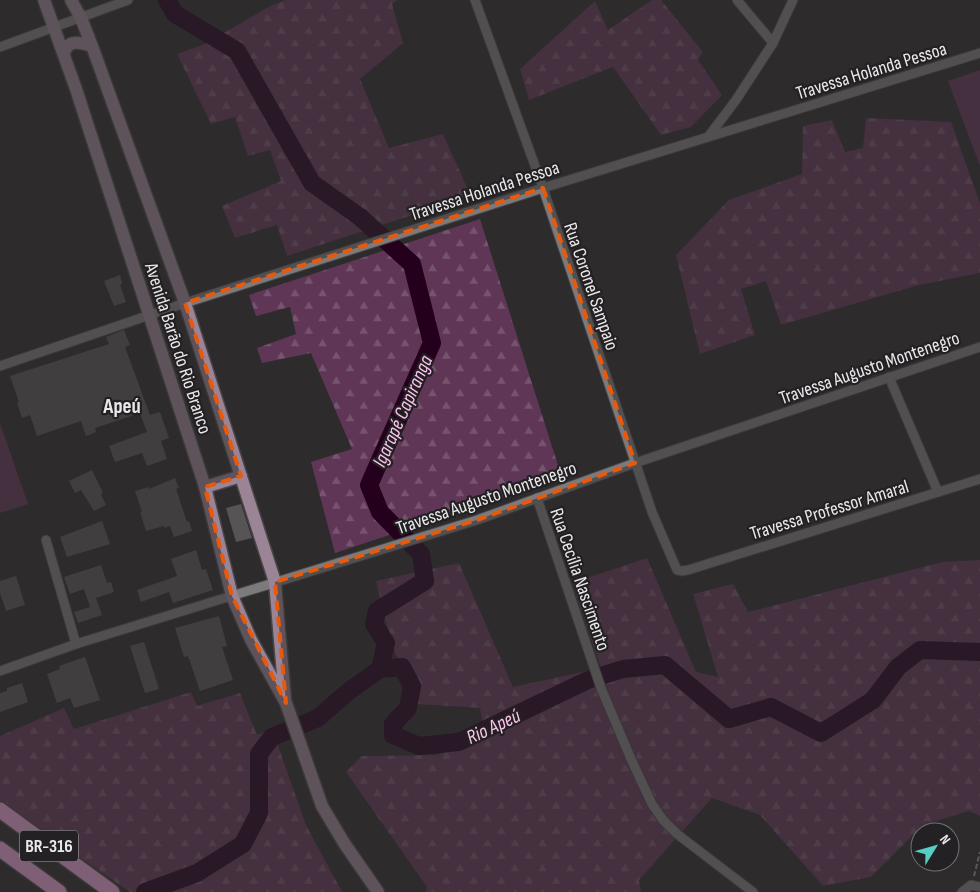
<svg xmlns="http://www.w3.org/2000/svg" width="980" height="892" font-family="'Sofia Sans Condensed',sans-serif">
	<style>
		.green { fill: #5f3655 }
		.forest { fill: url(#forest-firs) }
		.lines { fill: none; stroke-linecap: round; stroke-linejoin: round }
		.river { stroke: #25001d; stroke-width: 18 }
		.building { fill: #575456 }
		.street-casing { stroke: #484648; stroke-width: 11 }
		.secondary-casing { stroke: #484648; stroke-width: 15 }
		.highway-casing { stroke: #484648; stroke-width: 18 }
		.path { stroke: #918f90; stroke-width: 2; stroke-dasharray: 5 2.5; stroke-linecap: butt }
		.street { stroke: #7d7a7c; stroke-width: 9 }
		.secondary { stroke: #9b8495; stroke-width: 12 }
		.highway { stroke: #e29dcf; stroke-width: 15 }
		.marked { fill: none; stroke: #e8590c; stroke-width: 4; stroke-dasharray: 10 6; stroke-linejoin: round }
		.labels { text-anchor: middle; stroke-width: 4.5; stroke-linejoin: round; paint-order: stroke }
		.shield { fill: #232123; stroke: #aeadae; stroke-width: 1 }
		.shield-label { font-size: 18px; font-weight: bold; fill: #eae9ea }
		.street-label { font-size: 19px; fill: #eae9ea; stroke: #232123 }
		.water-label { font-size: 20px; font-style: italic; fill: #fcc2eb; stroke: #232123 }
		.quarter-label { font-size: 21px; font-weight: bold; fill: #eae9ea; stroke: #232123 }
	</style>
	<defs>
		<pattern id="forest-firs" width="22" height="20" patternUnits="userSpaceOnUse" patternTransform="scale(1.25)"><rect width="22" height="20" fill="#5f3655"/><path d="M5 1l3.5 6h-7zM16 11l3.5 6h-7z" fill="#76536e"/></pattern>
	</defs>
	<rect width="100%" height="100%" fill="#2d2b2c"/>
	<g class="green">
		<polygon points="980,70 980,166 948,81"/>
		<polygon points="0,423 28,504 0,513"/>
	</g>
	<g class="forest">
		<polygon points="285,0 397,0 392,4 403,43 360,79 389,148 443,134 471,196 287,256 277,225 235,238 222,206 281,181 270,150 248,156 235,117 211,124 177,54 205,44 270,6"/>
		<polygon points="652,0 661,0 703,52 698,60 722,95 691,127 661,135 613,67 529,100 520,69 595,1 608,30"/>
		<polygon points="866,118 951,122 980,203 980,273 919,285 781,325 766,281 741,289 755,335 700,354 676,255 729,200 802,174 803,126 832,120 845,152 863,148"/>
		<polygon points="480,219 562,478 335,553 311,462 352,449 311,353 262,363 257,348 296,334 290,307 256,316 249,295"/>
		<polygon points="647,558 696,672 718,677 693,594 733,584 748,612 942,562 980,560 980,816 969,811 923,825 871,877 823,886 760,815 712,798 639,880 641,892 426,892 427,887 346,772 362,756 437,755 485,736 480,708 416,704 391,643 376,581 459,563 513,687 601,668 572,583"/>
		<polygon points="191,692 197,706 240,693 257,735 272,729 306,825 342,892 130,892 0,802 0,736 64,708 74,729"/>
	</g>
	<g class="lines">
		<g class="river">
			<polyline points="167,0 175,14 237,51 312,183 360,217 412,264 432,343 369,485 380,512 421,554 425,581 377,611 374,624 386,643 380,669"/>
			<polyline points="145,892 197,873 243,844 259,813 259,754 272,737 318,718 349,691 380,669 402,667 412,686 408,708 393,724 393,735 419,746 459,742 588,680 623,669 665,665 729,719 771,707 821,733 873,700 898,667 920,650 980,652"/>
		</g>
	</g>
	<g class="building">
		<polygon points="120,275 122,284 120,285 126,302 114,306 104,281"/>
		<polygon points="124,330 130,345 125,347 150,415 160,412 169,438 161,441 167,459 147,466 142,453 115,462 109,446 147,432 140,413 95,428 96,432 86,436 81,421 37,436 30,415 22,418 17,403 19,402 10,376 109,344 106,337"/>
		<polygon points="92,470 103,493 101,494 106,505 94,511 81,490 75,493 69,481"/>
		<polygon points="175,478 179,488 176,489 187,522 189,521 192,531 174,537 170,526 164,528 164,526 146,531 140,512 142,512 135,491 148,487 149,489"/>
		<polygon points="241,504 252,538 236,542 226,508"/>
		<polygon points="102,521 110,544 67,557 60,537"/>
		<polygon points="196,550 202,570 206,569 213,590 173,603 169,592 141,602 137,590 177,576 171,559"/>
		<polygon points="101,565 107,583 111,582 114,592 96,598 102,615 78,623 74,612 90,607 84,589 70,594 64,577"/>
		<polygon points="16,576 25,605 6,611 0,593 0,581"/>
		<polygon points="219,616 227,646 222,647 233,680 200,691 188,656 184,657 175,628"/>
		<polygon points="144,642 159,689 145,693 130,646"/>
		<polygon points="85,657 100,700 74,708 70,698 57,703 47,674 60,669 59,666"/>
		<polygon points="22,683 28,702 0,712 0,693 7,691 7,688"/>
	</g>
	<g class="lines">
		<g class="street-casing">
			<g id="street">
				<polyline points="475,0 543,188 652,512 677,570 682,571 688,570 980,479"/>
				<polyline points="737,0 773,43"/>
				<polyline points="0,47 128,0"/>
				<polyline points="708,137 736,100 773,43 793,0"/>
				<polyline points="0,366 185,303 543,188 980,53"/>
				<polyline points="889,377 938,492"/>
				<polyline points="537,498 601,688 631,759 652,804 663,820 677,834 753,892"/>
				<polyline points="46,540 76,644"/>
				<polyline points="0,671 76,644 477,520 635,463 980,347"/>
				<polyline points="962,892 971,885 980,887"/>
			</g>
		</g>
		<g class="secondary-casing">
			<g id="secondary">
				<polyline points="44,0 76,89 205,487 232,596 251,640 286,703 322,806 344,843 378,892"/>
				<polyline points="71,0 81,18 92,46 185,303 275,582 285,698"/>
				<path d="M 64,54 C 67,39 80,42 92,46"/>
				<polyline points="205,487 241,476"/>
			</g>
		</g>
		<g class="highway-casing">
			<g id="highway">
				<polyline points="0,810 112,892"/>
				<polyline points="0,849 59,892"/>
			</g>
		</g>
		<g class="path">
			<polyline points="182,381 185,380 178,358 189,355"/>
			<polyline points="974,876 980,852"/>
		</g>
		<use href="#street" class="street"/>
		<use href="#secondary" class="secondary"/>
		<use href="#highway" class="highway"/>
	</g>
	<path d="M0 0H980V892H0ZM 543,188 L 635,463 L 477,520 L 275,582 L 286,703 L 232,596 L 205,487 L 241,476 L 185,303 Z" fill="#2d2b2c" fill-opacity=".55" fill-rule="evenodd"/>
	<path class="marked" d="M 543,188 L 635,463 L 477,520 L 275,582 L 286,703 L 232,596 L 205,487 L 241,476 L 185,303 Z"/>
	<g class="labels">
		<rect class="shield" x="20" y="830.5" width="58" height="31" rx="4"/>
		<g class="shield-label">
			<text x="49" y="852">BR-316</text>
		</g>
		<g class="street-label">
			<text transform="translate(871 70) rotate(-17)" y="7">Travessa Holanda Pessoa</text>
			<text transform="translate(484 190) rotate(-18)" y="7">Travessa Holanda Pessoa</text>
			<text transform="translate(592 286) rotate(71)" y="7">Rua Coronel Sampaio</text>
			<text transform="translate(179 348) rotate(72)" y="7">Avenida Barão do Rio Branco</text>
			<text transform="translate(869 367) rotate(-19)" y="7">Travessa Augusto Montenegro</text>
			<text transform="translate(486 497) rotate(-19)" y="7">Travessa Augusto Montenegro</text>
			<text transform="translate(829 509) rotate(-17)" y="7">Travessa Professor Amaral</text>
			<text transform="translate(581 579) rotate(71)" y="7">Rua Cecília Nascimento</text>
		</g>
		<g class="water-label">
			<text transform="translate(402 411) rotate(-66)" y="7">Igarapé Capiranga</text>
			<text transform="translate(493 726) rotate(-25)" y="7">Rio Apeú</text>
		</g>
		<g class="quarter-label">
			<text x="122" y="413">Apeú</text>
		</g>
	</g>
	<g transform="translate(935 847) rotate(53)"><circle r="24" fill="#232123" stroke="#737173"/>
	<path d="M0-4L9 19L0 12L-9 19Z" fill="#56cec3"/>
	<text y="-8" font-size="14" font-weight="bold" text-anchor="middle" fill="#eae9ea">N</text>
	</g>
</svg>
